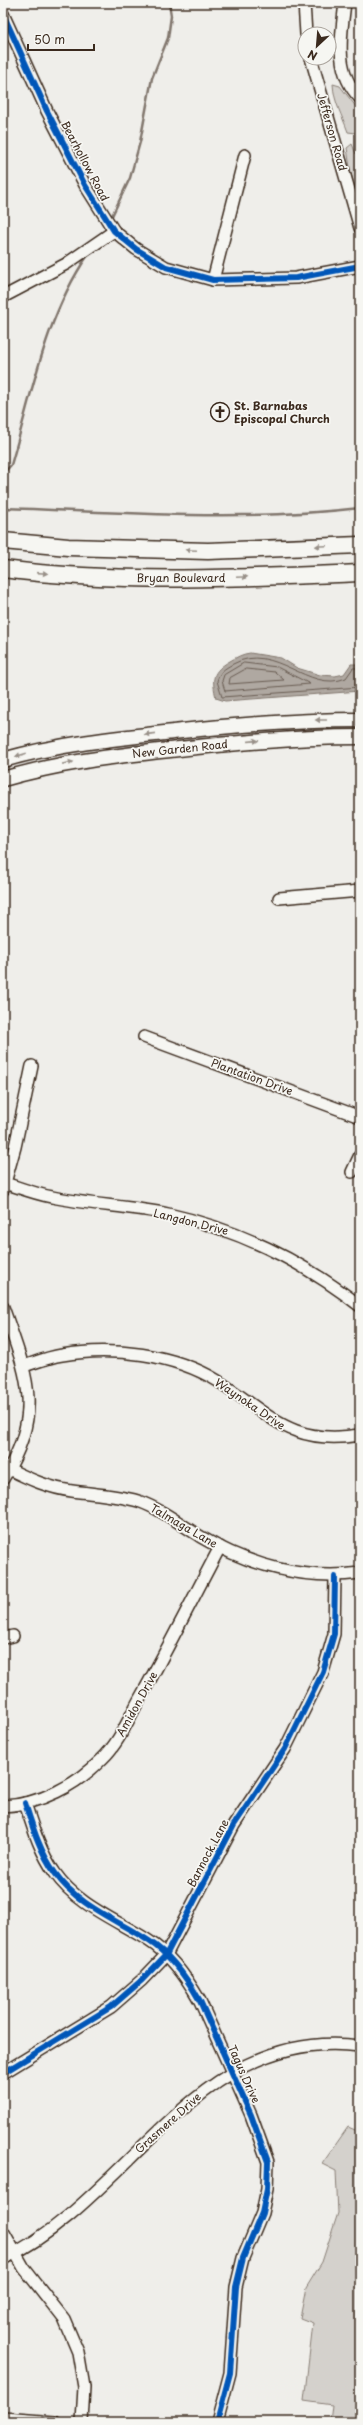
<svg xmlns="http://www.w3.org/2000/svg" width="363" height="2425" font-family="'Playpen Sans',sans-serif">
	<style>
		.green { fill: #d4d1cc; stroke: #887e75 }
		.water { fill: #afa8a1; stroke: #81766d }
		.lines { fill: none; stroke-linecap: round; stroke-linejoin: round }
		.shore { stroke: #695c52; stroke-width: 1 }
		.stream { stroke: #81766d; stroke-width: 2.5 }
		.minor-casing { stroke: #3b2a1e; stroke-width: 14 }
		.major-casing { stroke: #3b2a1e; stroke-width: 17 }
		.highway-casing { stroke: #3b2a1e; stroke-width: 19 }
		.minor { stroke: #f6f6f2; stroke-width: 11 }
		.major { stroke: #f6f6f2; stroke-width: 14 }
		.highway { stroke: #f6f6f2; stroke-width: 16 }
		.cycleway-casing { stroke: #f6f6f2; stroke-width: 8 }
		.cycleway { stroke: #0057b8; stroke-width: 6 }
		.oneway { fill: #989088 }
		.labels { text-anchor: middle; stroke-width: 3.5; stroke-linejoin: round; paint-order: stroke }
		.street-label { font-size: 11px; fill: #3b2a1e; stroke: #f6f6f2 }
		.poi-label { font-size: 11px; font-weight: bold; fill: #3b2a1e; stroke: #f6f6f2; text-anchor: start }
	</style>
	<rect width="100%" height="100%" fill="#efeeea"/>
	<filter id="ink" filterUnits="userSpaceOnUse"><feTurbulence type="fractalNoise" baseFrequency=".025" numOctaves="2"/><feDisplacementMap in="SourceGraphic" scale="8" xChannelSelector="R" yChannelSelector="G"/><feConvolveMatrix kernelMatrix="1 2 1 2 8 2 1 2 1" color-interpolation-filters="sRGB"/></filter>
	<g filter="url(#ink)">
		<g class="green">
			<path d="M 333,84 L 340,86 L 360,112 L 360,194 L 358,196 L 351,174 L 347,148 L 352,144 L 356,154 L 358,145 L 356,133 L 348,132 C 342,115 334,103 333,84 Z"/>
			<polygon points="348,2127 360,2132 360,2422 330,2422 332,2405 304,2401 313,2323 300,2318 306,2288 322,2262 338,2213 336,2171 322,2164"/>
		</g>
		<path class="water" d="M 250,653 L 281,658 L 297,668 L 320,675 L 335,676 L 344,674 L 351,664 L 360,664 L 360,691 L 225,701 L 216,698 C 212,679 211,672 230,661 C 237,657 242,654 250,653 Z"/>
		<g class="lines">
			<g class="shore">
				<polygon points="244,663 277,667 310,684 225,691 222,681 224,675"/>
				<path d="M 360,668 L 353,668 L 346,678 C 308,694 275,641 233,664 C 224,669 220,671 217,681 L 222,697 L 360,687"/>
				<polygon points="246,669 275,672 284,680 229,684 230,678"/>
			</g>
			<g class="stream">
				<polyline points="110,220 130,178 140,142 152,78 168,38 171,16 169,3"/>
				<path d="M 3,474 L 11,465 C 32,394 45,317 88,255"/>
				<path d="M 3,508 C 122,512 241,522 360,508"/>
			</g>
			<g class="minor-casing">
				<g id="minor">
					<polyline points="304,3 306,34"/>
					<path d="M 345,3 C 341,36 334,72 360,98"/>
					<polyline points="3,14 47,111 85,185 114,231 136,249 166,267 213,280 296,278 360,266"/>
					<polyline points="311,58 360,228"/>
					<polyline points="213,280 245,155"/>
					<polyline points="3,297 66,264 114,231"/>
					<polyline points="279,898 360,891"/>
					<polyline points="144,1037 360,1117"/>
					<polyline points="352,1172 360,1155"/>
					<path d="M 5,1183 C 20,1188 36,1194 52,1197 C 90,1205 130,1206 168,1214 C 240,1230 303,1261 360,1306"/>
					<polyline points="3,1190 15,1147 32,1066"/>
					<path d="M 3,1307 C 27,1376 45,1412 3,1479"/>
					<path d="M 24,1366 C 36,1362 49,1357 62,1355 C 112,1346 174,1354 218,1381 C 271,1415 290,1446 360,1435"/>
					<path d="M 9,1469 C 29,1479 49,1488 72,1491 C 94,1494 116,1495 138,1501 C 161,1509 180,1524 201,1537 C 248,1565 305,1581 360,1573"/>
					<polyline points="3,1638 13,1636"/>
					<path d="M 25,1803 C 33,1828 40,1852 55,1873 C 78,1906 117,1920 149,1941 C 171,1955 187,1978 200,2001 L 251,2115 L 268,2162 L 267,2189 L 262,2213 L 243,2258 L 236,2287 L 230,2373 L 217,2422"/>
					<path d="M 3,1806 C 39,1805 77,1785 102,1759 C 119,1743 128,1720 139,1700 C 167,1650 193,1598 220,1547"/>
					<polyline points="3,2073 111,2007 142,1980 166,1955 234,1825 285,1749 323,1672 334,1634 335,1577"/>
					<polyline points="3,2231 24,2268 64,2319 78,2352 84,2387 82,2422"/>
					<path d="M 3,2259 C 130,2199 198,2024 360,2046"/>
					<polyline points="3,2418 55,2422"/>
				</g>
			</g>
			<g class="major-casing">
				<g id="major">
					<path d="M 3,760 C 58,744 116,738 173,732 C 235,725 297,720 360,720"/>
					<path d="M 3,779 C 58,763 113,756 170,750 C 233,743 296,737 360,737"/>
				</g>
			</g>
			<g class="highway-casing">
				<g id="highway">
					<polyline points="3,541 68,547 208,551 360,545"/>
					<path d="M 3,569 C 121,584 241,578 360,573"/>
				</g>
			</g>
			<use href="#minor" class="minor"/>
			<use href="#major" class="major"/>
			<use href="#highway" class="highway"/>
			<g class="cycleway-casing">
				<g id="cycleway">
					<polyline points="3,14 47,111 85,185 114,231 136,249 166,267 213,280 296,278 360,266"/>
					<path d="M 25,1803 C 33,1828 40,1852 55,1873 C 78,1906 117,1920 149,1941 C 171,1955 187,1978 200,2001 L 251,2115 L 268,2162 L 267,2189 L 262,2213 L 243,2258 L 236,2287 L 230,2373 L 217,2422"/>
					<polyline points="3,2073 111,2007 142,1980 166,1955 234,1825 285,1749 323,1672 334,1634 335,1577"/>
				</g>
			</g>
			<use href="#cycleway" class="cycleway"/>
		</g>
		<defs><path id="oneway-solid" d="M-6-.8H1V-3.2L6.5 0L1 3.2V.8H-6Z"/></defs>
		<g class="oneway">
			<use href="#oneway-solid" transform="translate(321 546) rotate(178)"/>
			<use href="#oneway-solid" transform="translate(191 550) rotate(-178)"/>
			<use href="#oneway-solid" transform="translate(42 573) rotate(4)"/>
			<use href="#oneway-solid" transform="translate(242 577) rotate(-2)"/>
			<use href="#oneway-solid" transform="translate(321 720) rotate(-180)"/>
			<use href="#oneway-solid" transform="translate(150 734) rotate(174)"/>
			<use href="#oneway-solid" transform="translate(253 741) rotate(-5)"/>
			<use href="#oneway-solid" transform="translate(21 755) rotate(164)"/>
			<use href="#oneway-solid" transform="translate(68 763) rotate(-11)"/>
		</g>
	</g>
	<defs>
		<g id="church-ring" transform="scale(1)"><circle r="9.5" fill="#f6f6f2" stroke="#3b2a1e" stroke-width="1.5"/><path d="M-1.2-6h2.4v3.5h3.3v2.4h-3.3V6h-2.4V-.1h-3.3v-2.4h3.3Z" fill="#3b2a1e"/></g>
	</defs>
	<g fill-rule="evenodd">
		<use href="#church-ring" x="220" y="412"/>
	</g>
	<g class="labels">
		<g class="street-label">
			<text transform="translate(332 132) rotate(74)" y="4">Jefferson Road</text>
			<text transform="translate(85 161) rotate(62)" y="4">Bearhollow Road</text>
			<text x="181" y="582">Bryan Boulevard</text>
			<text transform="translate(180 749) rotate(-6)" y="4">New Garden Road</text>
			<text transform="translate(252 1077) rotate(20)" y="4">Plantation Drive</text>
			<text transform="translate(191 1222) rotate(14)" y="4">Langdon Drive</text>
			<text transform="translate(250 1404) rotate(34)" y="4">Waynoka Drive</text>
			<text transform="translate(184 1526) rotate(30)" y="4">Talmaga Lane</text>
			<text transform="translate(137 1704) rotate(-61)" y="4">Amidon Drive</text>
			<text transform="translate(208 1853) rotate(-62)" y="4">Bannock Lane</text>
			<text transform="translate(244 2074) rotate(66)" y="4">Tagus Drive</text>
			<text transform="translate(168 2123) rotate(-42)" y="4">Grasmere Drive</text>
		</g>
		<g class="poi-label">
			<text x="234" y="410">St. Barnabas<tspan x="234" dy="13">Episcopal Church</tspan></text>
		</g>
	</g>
	<rect width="363" height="2425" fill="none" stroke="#f6f6f2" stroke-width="16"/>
	<rect x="8" y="8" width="347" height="2409" fill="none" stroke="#3b2a1e" stroke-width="1.5" filter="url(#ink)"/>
	<g transform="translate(317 46) rotate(206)"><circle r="19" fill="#f6f6f2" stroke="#aba49d"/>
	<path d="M0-3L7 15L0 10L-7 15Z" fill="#3b2a1e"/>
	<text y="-6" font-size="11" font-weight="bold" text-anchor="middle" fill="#3b2a1e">N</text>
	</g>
	<path d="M28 44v6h66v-6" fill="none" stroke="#3b2a1e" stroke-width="2"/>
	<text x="34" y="44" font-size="12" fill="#3b2a1e" stroke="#f6f6f2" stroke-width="3" paint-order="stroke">50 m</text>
</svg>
